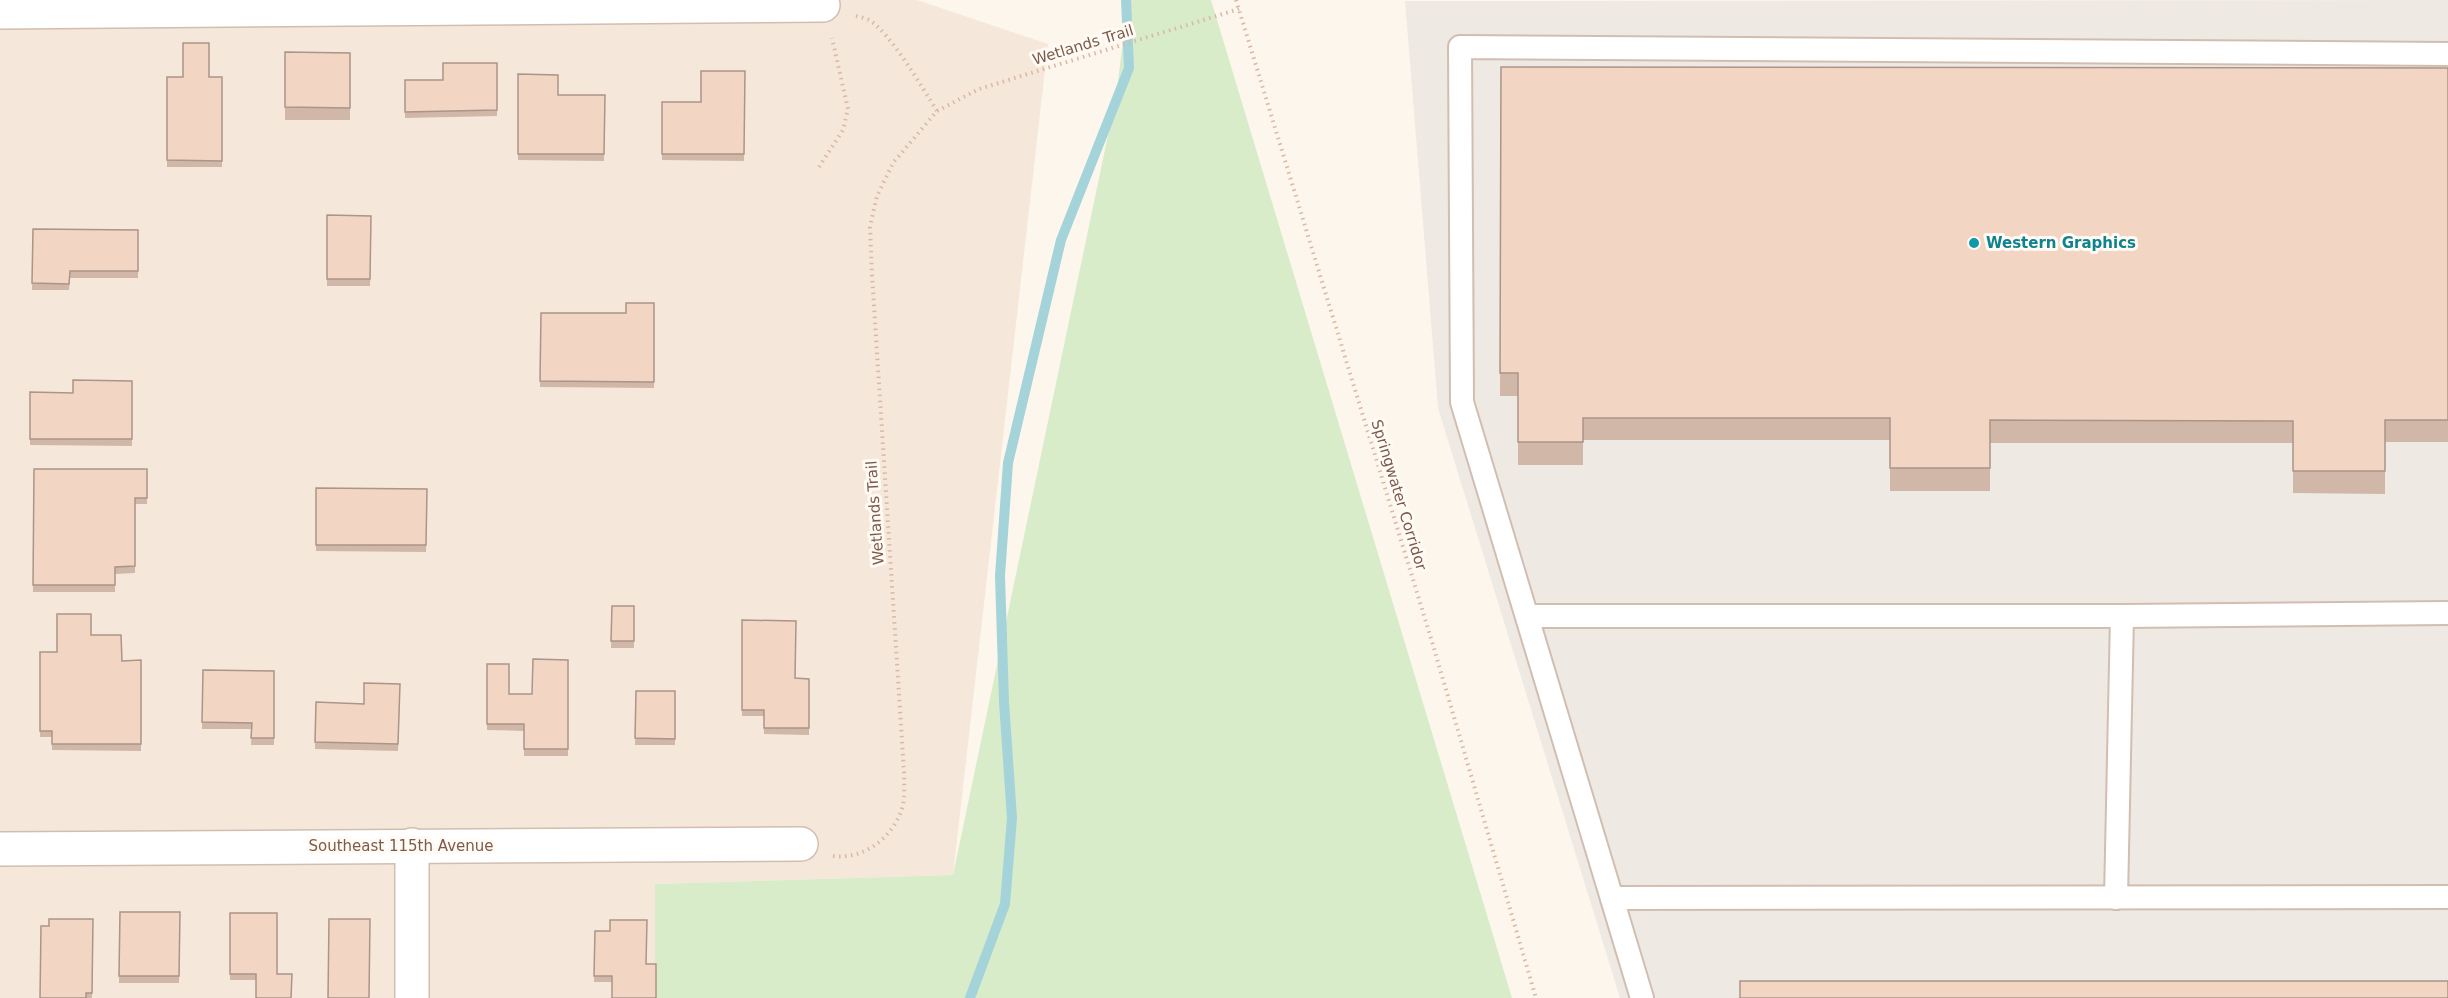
<svg xmlns="http://www.w3.org/2000/svg" width="2448" height="998" font-family="'DejaVu Sans',sans-serif">
	<style>
		.residential { fill: #f5e8da }
		.industrial { fill: #efe9e4 }
		.green { fill: #d8ecc9 }
		.lines { fill: none; stroke-linecap: round; stroke-linejoin: round }
		.stream { stroke: #a5d3da; stroke-width: 10 }
		.service-casing { stroke: #d1beb0; stroke-width: 26 }
		.minor-casing { stroke: #d1beb0; stroke-width: 36 }
		.path { stroke: #d9b8a5; stroke-width: 4; stroke-dasharray: 1.5 4.5; stroke-linecap: butt }
		.service { stroke: #fff; stroke-width: 22 }
		.minor { stroke: #fff; stroke-width: 33 }
		.wall { fill: #d1b7a8 }
		.building { fill: #f3d5c3; stroke: #aa9588; stroke-width: 1.5 }
		.culture-dot { fill: #0f9aa8; stroke: #fffaf3; stroke-width: 2 }
		.labels { text-anchor: middle; stroke-width: 6; stroke-linejoin: round; paint-order: stroke }
		.street-label { font-size: 15px; fill: #7a5c4d; stroke: #fffaf3 }
		.culture-label { font-size: 15px; font-weight: bold; fill: #0d838f; stroke: #fffaf3; text-anchor: start }
	</style>
	<rect width="100%" height="100%" fill="#fdf6ec"/>
	<polygon class="residential" points="0,0 917,0 1048,44 953,875 656,884 655,998 0,998"/>
	<polygon class="industrial" points="2448,0 2448,998 1620,998 1438,408 1405,1"/>
	<polygon class="green" points="1128,0 1211,0 1512,998 655,998 655,884 953,875 1116,97"/>
	<g class="lines">
		<polyline class="stream" points="970,998 1005,904 1012,818 1004,702 1000,576 1008,463 1061,240 1129,68 1126,0"/>
		<g class="service-casing">
			<g id="service">
				<polyline points="1527,616 2122,616 2448,613"/>
				<polyline points="1612,898 2448,897"/>
				<polyline points="2116,898 2122,616"/>
				<polyline points="1642,998 1462,402 1460,47 2448,54"/>
			</g>
		</g>
		<g class="minor-casing">
			<g id="minor">
				<polyline points="0,12 823,5"/>
				<polyline points="0,849 801,844"/>
				<polyline points="412,998 412,845"/>
			</g>
		</g>
		<g class="path">
			<polyline points="1236,0 1433,645 1536,998"/>
			<path d="M 856,16 C 860,17 865,18 869,20 C 890,32 923,89 937,111"/>
			<polyline points="819,167 843,130 848,109 832,38"/>
			<path d="M 833,856 C 865,860 895,836 903,805 C 905,795 904,783 904,772 L 872,275 L 870,227 L 877,196 L 893,163 L 937,111 L 979,89 L 1239,9"/>
		</g>
		<use href="#service" class="service"/>
		<use href="#minor" class="minor"/>
	</g>
	<g class="wall">
		<polygon points="285,52 350,53 350,120 285,120"/>
		<polygon points="497,63 497,116 405,118 405,80 443,80"/>
		<polygon points="1501,67 2448,68 2448,442 2385,442 2385,494 2293,493 2293,443 1990,443 1990,491 1890,491 1890,440 1583,440 1583,465 1518,465 1518,396 1500,396"/>
		<polygon points="745,71 744,161 662,160 662,102 701,102"/>
		<polygon points="518,74 558,95 605,95 604,161 518,160"/>
		<rect x="167" y="77" width="55" height="90"/>
		<polygon points="327,215 371,216 370,286 327,286"/>
		<polygon points="33,229 138,230 138,278 70,278 69,290 32,290"/>
		<polygon points="654,303 654,388 540,387 541,313 626,313"/>
		<polygon points="132,381 132,446 30,445 30,392 73,393"/>
		<polygon points="34,469 147,469 147,504 135,504 135,573 115,574 115,592 33,592"/>
		<polygon points="316,488 427,489 426,552 316,551"/>
		<polygon points="612,606 634,606 634,648 611,648"/>
		<polygon points="742,620 795,678 809,679 809,735 764,734 764,716 742,716"/>
		<polygon points="91,635 122,661 141,660 141,751 52,750 52,737 40,737 40,652 57,652"/>
		<polygon points="568,660 568,756 524,756 524,731 487,730 487,664 509,694 532,694"/>
		<polygon points="203,670 274,671 274,745 251,745 252,729 202,729"/>
		<polygon points="400,684 398,751 315,749 316,702 364,704"/>
		<polygon points="636,691 675,691 675,745 635,745"/>
		<polygon points="120,912 180,912 179,983 119,983"/>
		<polygon points="230,913 277,974 256,980 230,980"/>
		<polygon points="93,919 92,998 40,998"/>
		<polygon points="595,931 610,931 612,982 594,982"/>
	</g>
	<g class="building">
		<polygon points="183,43 209,43 209,77 222,77 222,161 167,160 167,77 183,77"/>
		<polygon points="285,52 350,53 350,108 285,107"/>
		<polygon points="443,63 497,63 497,110 405,112 405,80 443,80"/>
		<polygon points="1501,67 2448,68 2448,420 2385,420 2385,471 2293,471 2293,421 1990,420 1990,468 1890,468 1890,418 1583,418 1583,442 1518,442 1518,373 1500,373"/>
		<polygon points="701,71 745,71 744,154 662,154 662,102 701,102"/>
		<polygon points="518,74 558,75 558,95 605,95 604,154 518,154"/>
		<polygon points="327,215 371,216 370,279 327,279"/>
		<polygon points="33,229 138,230 138,271 70,271 69,284 32,283"/>
		<polygon points="626,303 654,303 654,382 540,381 541,313 626,313"/>
		<polygon points="73,380 132,381 132,439 30,439 30,392 73,393"/>
		<polygon points="34,469 147,469 147,498 135,498 135,566 115,567 115,585 33,585"/>
		<polygon points="316,488 427,489 426,545 316,545"/>
		<polygon points="612,606 634,606 634,641 611,641"/>
		<polygon points="57,614 91,614 91,635 121,635 122,661 141,660 141,744 52,744 52,731 40,731 40,652 57,652"/>
		<polygon points="742,620 796,621 795,678 809,679 809,728 764,728 764,710 742,710"/>
		<polygon points="533,659 568,660 568,749 524,749 524,724 487,724 487,664 509,664 509,694 532,694"/>
		<polygon points="203,670 274,671 274,738 251,738 252,723 202,722"/>
		<polygon points="364,683 400,684 398,744 315,742 316,702 364,704"/>
		<polygon points="636,691 675,691 675,739 635,738"/>
		<polygon points="120,912 180,912 179,976 119,976"/>
		<polygon points="230,913 277,913 277,974 292,974 291,998 256,998 256,974 230,974"/>
		<polygon points="49,919 93,919 92,993 86,993 86,998 40,998 41,926 49,926"/>
		<polygon points="329,919 370,919 369,998 328,998"/>
		<polygon points="610,920 647,920 646,964 656,964 656,998 612,998 612,976 594,976 595,931 610,931"/>
		<rect x="1740" y="981" width="708" height="17"/>
	</g>
	<circle class="culture-dot" cx="1974" cy="243" r="6"/>
	<g class="labels">
		<g class="street-label">
			<text transform="translate(1083 45) rotate(-17)" y="5">Wetlands Trail</text>
			<text transform="translate(1399 495) rotate(73)" y="5">Springwater Corridor</text>
			<text transform="translate(875 513) rotate(-94)" y="5">Wetlands Trail</text>
			<text x="401" y="851">Southeast 115th Avenue</text>
		</g>
		<g class="culture-label">
			<text x="1986" y="248">Western Graphics</text>
		</g>
	</g>
</svg>
